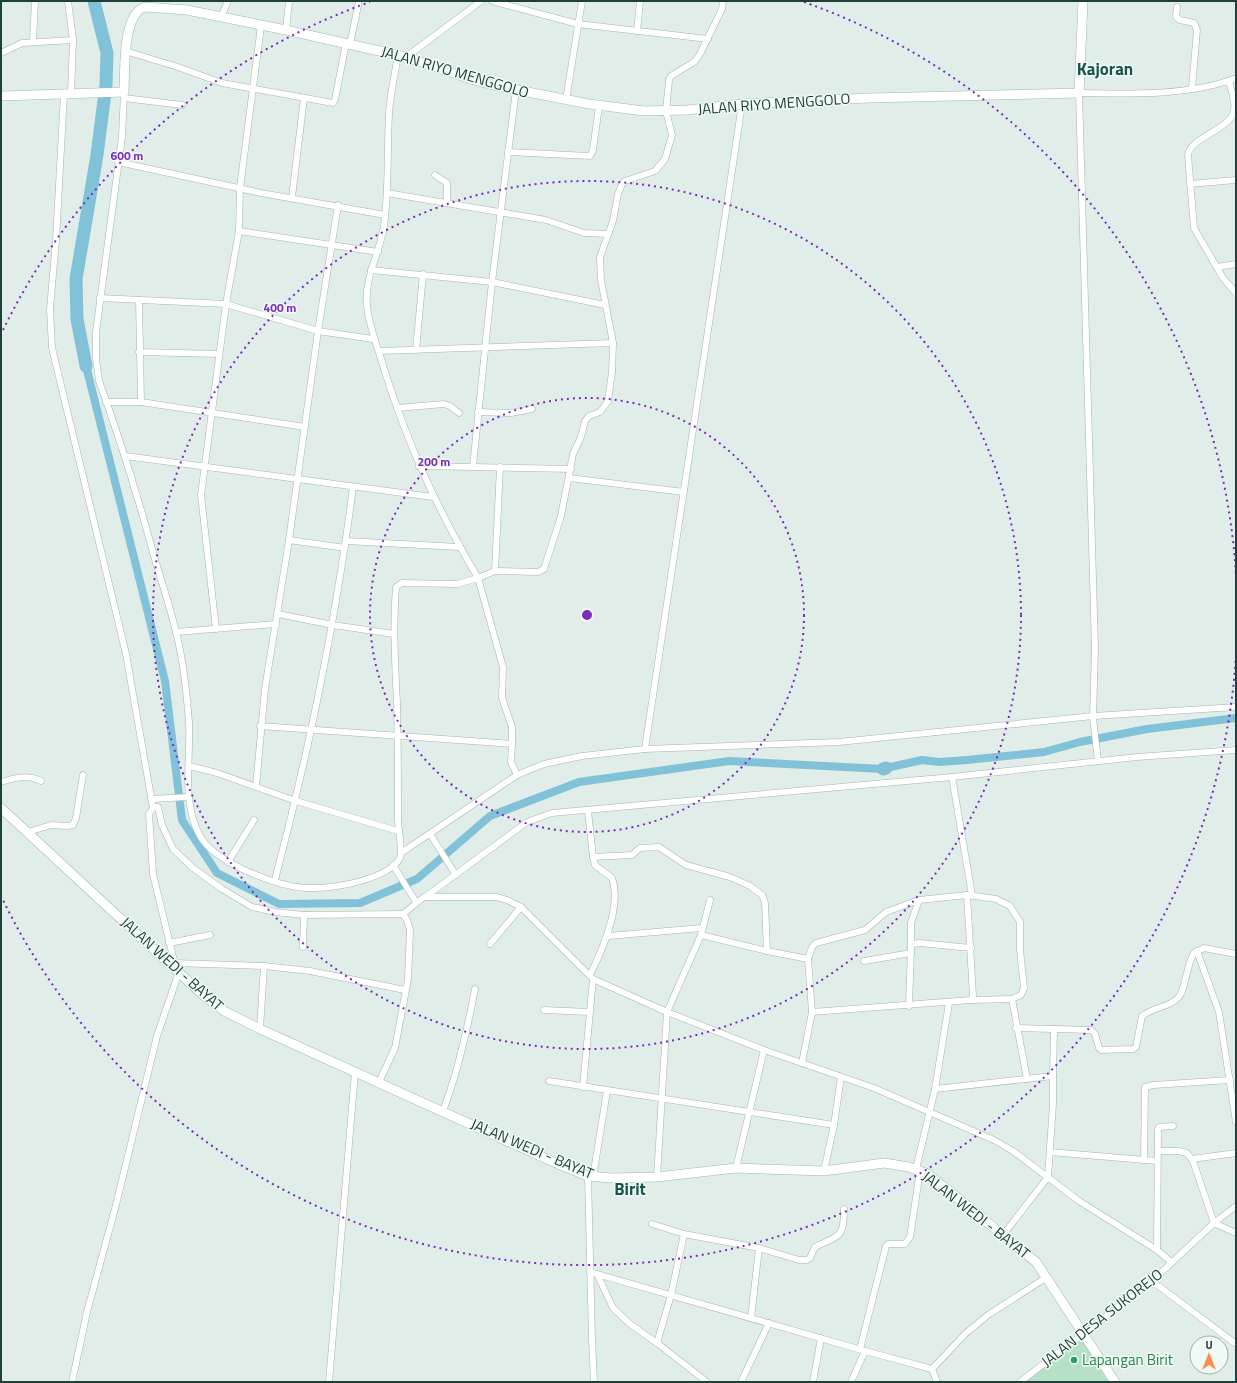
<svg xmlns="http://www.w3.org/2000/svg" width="1237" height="1383" font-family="'Titillium Web',sans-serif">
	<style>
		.green { fill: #b6e1c6 }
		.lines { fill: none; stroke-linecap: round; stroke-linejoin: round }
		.canal { stroke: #81c2d9; stroke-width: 8 }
		.river { stroke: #81c2d9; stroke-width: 13 }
		.street-casing { stroke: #a2b6b1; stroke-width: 7 }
		.secondary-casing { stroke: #9dbab3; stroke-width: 10 }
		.street { stroke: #fff; stroke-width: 6 }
		.secondary { stroke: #fff; stroke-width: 9 }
		.ring { fill: none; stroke: #7b2cbf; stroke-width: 2; stroke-dasharray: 2 4 }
		.leisure-dot { fill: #2e9e5b; stroke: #f1f9f6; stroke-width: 1.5 }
		.labels { text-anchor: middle; stroke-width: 3; stroke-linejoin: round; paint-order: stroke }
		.street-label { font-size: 15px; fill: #1f403a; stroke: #f1f9f6 }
		.leisure-label { font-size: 15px; fill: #27864d; stroke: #f1f9f6; text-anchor: start }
		.quarter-label { font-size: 17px; font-weight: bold; fill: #18544c; stroke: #f1f9f6 }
		.centre { fill: #7b2cbf; stroke: #f1f9f6; stroke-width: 2 }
		.ring-label { font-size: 12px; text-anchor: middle; font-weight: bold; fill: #7b2cbf; stroke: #f1f9f6; stroke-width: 3; stroke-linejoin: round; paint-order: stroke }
	</style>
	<rect width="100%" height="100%" fill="#e0ede9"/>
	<polygon class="green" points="1081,1338 1110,1382 1025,1382"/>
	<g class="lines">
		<g class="canal">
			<polyline points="86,366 165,681 182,820 217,873 279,904 360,903 417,879 490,816 579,782 729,761 883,769"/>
			<polyline points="886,768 922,760 939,762 967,760 1044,752 1080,742 1147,729 1236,718"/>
		</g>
		<g class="river">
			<polyline points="86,366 77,319 76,279 97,155 106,85 107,53 94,1"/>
			<polyline points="883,769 886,768"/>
		</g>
		<g class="street-casing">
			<g id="street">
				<polyline points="68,1 73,40 71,94"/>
				<polyline points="492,1 578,24 708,39"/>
				<polyline points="1177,7 1176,17 1180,20 1194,23 1197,30 1192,88"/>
				<polyline points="221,17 228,1"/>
				<polyline points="286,30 289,1"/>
				<polyline points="637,31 640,1"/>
				<polyline points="33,41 35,1"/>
				<polyline points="350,44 359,1"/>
				<polyline points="125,51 178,67 222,83 333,103 335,100 346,43"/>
				<polyline points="1,53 22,43 73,40"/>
				<path d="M 398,55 C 395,74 390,95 389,114 C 387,152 389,189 384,226 C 380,253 364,277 367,305 C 369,328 378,347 384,369 C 408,445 437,509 478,578 L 495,571 L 538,572 L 544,569 L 561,516 L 573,454 L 581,437 L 585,421 L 589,416 L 600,412 L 608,401 L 612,372 L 613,343 L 601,280 L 600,257 L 613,221 L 618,194 L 622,184 L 625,181 L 655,171 L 665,159 L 672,135 L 666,111 L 669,80 L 671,76 L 694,62 L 699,56 L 722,9 L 723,1"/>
				<polyline points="406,57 481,1"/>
				<path d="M 1229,81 C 1231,90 1236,102 1234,111 C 1230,130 1190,137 1188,155 L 1194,228 L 1223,278 L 1236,293"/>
				<path d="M 124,92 L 122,137 L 96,332 L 96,359 L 99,381 C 120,439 138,497 154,556 C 163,587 174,618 180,650 C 185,674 187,698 189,722 C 191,759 181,802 200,836 C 215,863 276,886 306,888 C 314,888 322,888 330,887 C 349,885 391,876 400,858 C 403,851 398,828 398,819 C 398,780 398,742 397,703 C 395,664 393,625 396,587 L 402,583 L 457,584 L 478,578 L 503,667 L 502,698 L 512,727 L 512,744"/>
				<polyline points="64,94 56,240 50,309 52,348 126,654 153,808"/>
				<polyline points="124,98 182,105"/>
				<polyline points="566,100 582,1"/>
				<polyline points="508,152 590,156 593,150 599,106"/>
				<polyline points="118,162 261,193 385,215"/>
				<polyline points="435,175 447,183 447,203"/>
				<polyline points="1190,184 1236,180"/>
				<polyline points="387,193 546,220 584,233 608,234"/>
				<polyline points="292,197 304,98"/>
				<polyline points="239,231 378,252"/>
				<polyline points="1217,267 1236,264"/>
				<polyline points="371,270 492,282 605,305"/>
				<polyline points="100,298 226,304 318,331 373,339"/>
				<polyline points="139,300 141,402"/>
				<polyline points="416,350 423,274"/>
				<polyline points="379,351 613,343"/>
				<polyline points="139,352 219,354"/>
				<polyline points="106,402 141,402 305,427"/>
				<polyline points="397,408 444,404 450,406 459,413"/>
				<polyline points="478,412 511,413 532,409"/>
				<polyline points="125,456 433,497"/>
				<polyline points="419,466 571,469"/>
				<polyline points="473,466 492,282 516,90"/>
				<polyline points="569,478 684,492"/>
				<polyline points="289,540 345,548"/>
				<polyline points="346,541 459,547"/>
				<polyline points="495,571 500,467"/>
				<polyline points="278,614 333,625 394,634"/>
				<polyline points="216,629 201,495 226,304 239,231 240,188 261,26"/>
				<polyline points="176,632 276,624"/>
				<polyline points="260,726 512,744 511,762 517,775"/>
				<polyline points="645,749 742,104"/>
				<path d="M 1098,761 L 1093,718 L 1095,648 L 1079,93 C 1127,94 1191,96 1236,78"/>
				<polyline points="189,766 217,773 296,801 398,831"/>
				<polyline points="952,777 972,895"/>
				<path d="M 1,782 C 14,778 28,774 41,781"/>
				<polyline points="256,786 265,689 289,540 318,331 338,205"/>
				<polyline points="151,799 189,797"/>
				<polyline points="588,811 593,857 632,855 640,848 659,847 686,865 730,877 750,886 762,895 765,903 767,951"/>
				<polyline points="28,832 51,825 67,826 73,825 76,818 83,775"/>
				<polyline points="430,834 456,875"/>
				<polyline points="401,853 517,775 544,764 582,756 645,749 839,742 1093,716 1236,707"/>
				<polyline points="228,862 254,820"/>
				<polyline points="393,865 416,902"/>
				<path d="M 275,880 C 309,751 336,620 353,487"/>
				<polyline points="425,897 527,822 552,813 952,777 1137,757 1236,750"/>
				<polyline points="701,935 767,951 808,959 812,947 816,943 865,930 886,912 919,900 967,895 996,899 1010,906 1020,922 1020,950 1024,988 1021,995 1012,999 1027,1079"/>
				<polyline points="608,936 702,928"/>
				<polyline points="169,943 210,935"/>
				<polyline points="490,944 521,907"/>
				<polyline points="303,947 304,915"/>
				<polyline points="911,948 911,923 919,900"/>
				<polyline points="1197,951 1219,1012 1236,1122"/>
				<polyline points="864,961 911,953"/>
				<polyline points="175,963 264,966 310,971 405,990"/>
				<polyline points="176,969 153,874 149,814 154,807 158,807 162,825 173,849 193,868 222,889 252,907 275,912 304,915 403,914"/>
				<path d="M 590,975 C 602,951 622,905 612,878 L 595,865 L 593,857"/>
				<polyline points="971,1000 1012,999"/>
				<polyline points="909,1006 911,948 913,944 920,943 971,948"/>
				<polyline points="544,1010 589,1012"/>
				<polyline points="812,1012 971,1000 973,996 967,895"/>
				<path d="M 1016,1028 L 1091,1030 L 1095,1034 L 1099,1048 L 1101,1050 L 1133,1049 L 1136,1047 L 1142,1016 C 1153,1007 1168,1008 1178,998 C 1186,990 1186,965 1194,953 L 1204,948 L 1236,954"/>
				<polyline points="260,1029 264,966"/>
				<polyline points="802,1063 812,1012 808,959"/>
				<polyline points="1053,1076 1054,1029"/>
				<polyline points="549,1081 834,1125"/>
				<polyline points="379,1082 395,1048 408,979 410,930 407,920 403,914 424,897 496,897 507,900 521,907 593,979 667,1012 764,1050 874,1088 994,1140 1013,1151 1079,1201 1157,1250 1171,1262"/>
				<polyline points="583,1087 593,979"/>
				<polyline points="935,1089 1053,1076 1053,1104 1048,1177 1003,1235"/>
				<path d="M 443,1111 C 458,1072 467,1031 475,989"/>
				<polyline points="1158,1151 1179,1151 1187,1153 1193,1161 1214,1223 1236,1233"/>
				<polyline points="1050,1152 1157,1161"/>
				<polyline points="1192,1159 1236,1153"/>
				<polyline points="1144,1160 1145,1087 1153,1085 1230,1080"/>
				<polyline points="736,1168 764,1050"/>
				<polyline points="916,1169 935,1089 949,1003"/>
				<polyline points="824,1171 834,1125 841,1077"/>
				<polyline points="588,1176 592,1339 594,1382"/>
				<polyline points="593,1177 607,1091"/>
				<polyline points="657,1177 667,1012 701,935 710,900"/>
				<polyline points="652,1224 684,1234 671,1295 657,1343 707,1382"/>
				<path d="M 684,1234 L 759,1248 L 799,1260 L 807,1260 L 810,1258 L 815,1247 C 839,1235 844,1239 844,1209"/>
				<polyline points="1157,1250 1158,1129 1159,1127 1173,1126"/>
				<polyline points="590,1272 865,1351 932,1369"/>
				<polyline points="597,1274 613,1308 630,1324 657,1343"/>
				<polyline points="1152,1281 1236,1344"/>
				<polyline points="751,1318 759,1248"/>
				<polyline points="860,1349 886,1246 888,1244 905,1244 910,1237 920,1171"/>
				<polyline points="72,1382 87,1312 116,1205 157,1036 179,972"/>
				<polyline points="329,1382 355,1072"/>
				<polyline points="741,1382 769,1323"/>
				<polyline points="813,1382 821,1338"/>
				<polyline points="851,1382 865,1351"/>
				<polyline points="937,1382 932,1369 966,1333 988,1315 1047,1277"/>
				<polyline points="1020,1382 1152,1281 1214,1223 1236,1206"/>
			</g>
		</g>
		<g class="secondary-casing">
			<g id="secondary">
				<path d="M 1,96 L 124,92 C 125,73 122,13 145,7 L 187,10 L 286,30 L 406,57 L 474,80 L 497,86 L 589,104 L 644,111 L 687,110 L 742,104 L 869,98 L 1079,93 L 1083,1"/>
				<polyline points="1,808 203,995 224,1011 260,1029 558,1164 588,1176 611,1178 657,1177 736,1168 824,1171 884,1163 909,1167 928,1174 1036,1262 1115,1382"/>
			</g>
		</g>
		<use href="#street" class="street"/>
		<use href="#secondary" class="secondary"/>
	</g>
	<g class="ring">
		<circle cx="587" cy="615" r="217"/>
		<circle cx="587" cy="615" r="434"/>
		<path d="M1236 655A650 650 0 0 1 3 900M3 330A650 650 0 0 1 370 2M804 2A650 650 0 0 1 1236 575"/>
	</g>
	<circle class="leisure-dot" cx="1074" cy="1360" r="4"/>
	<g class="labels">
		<g class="street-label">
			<text transform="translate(455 72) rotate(16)" y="5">JALAN RIYO MENGGOLO</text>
			<text transform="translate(774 104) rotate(-4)" y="5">JALAN RIYO MENGGOLO</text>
			<text transform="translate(172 964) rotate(42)" y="5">JALAN WEDI - BAYAT</text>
			<text transform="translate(532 1149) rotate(23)" y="5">JALAN WEDI - BAYAT</text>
			<text transform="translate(976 1215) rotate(38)" y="5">JALAN WEDI - BAYAT</text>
			<text transform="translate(1102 1318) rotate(-38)" y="5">JALAN DESA SUKOREJO</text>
		</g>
		<g class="leisure-label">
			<text x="1082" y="1365">Lapangan Birit</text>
		</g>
		<g class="quarter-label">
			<text x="1105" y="75">Kajoran</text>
			<text x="630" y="1195">Birit</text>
		</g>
	</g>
	<circle cx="587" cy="615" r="6" class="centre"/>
	<g class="ring-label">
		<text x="127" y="160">600 m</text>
		<text x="280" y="312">400 m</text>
		<text x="434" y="466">200 m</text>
	</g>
	<rect width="1237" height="1383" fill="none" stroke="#1f403a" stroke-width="4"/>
	<g transform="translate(1209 1355)"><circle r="19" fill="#f1f9f6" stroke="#9dafab"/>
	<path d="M0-3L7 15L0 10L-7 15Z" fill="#ff8b4c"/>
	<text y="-6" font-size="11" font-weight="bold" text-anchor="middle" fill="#1f403a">U</text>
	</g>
</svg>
